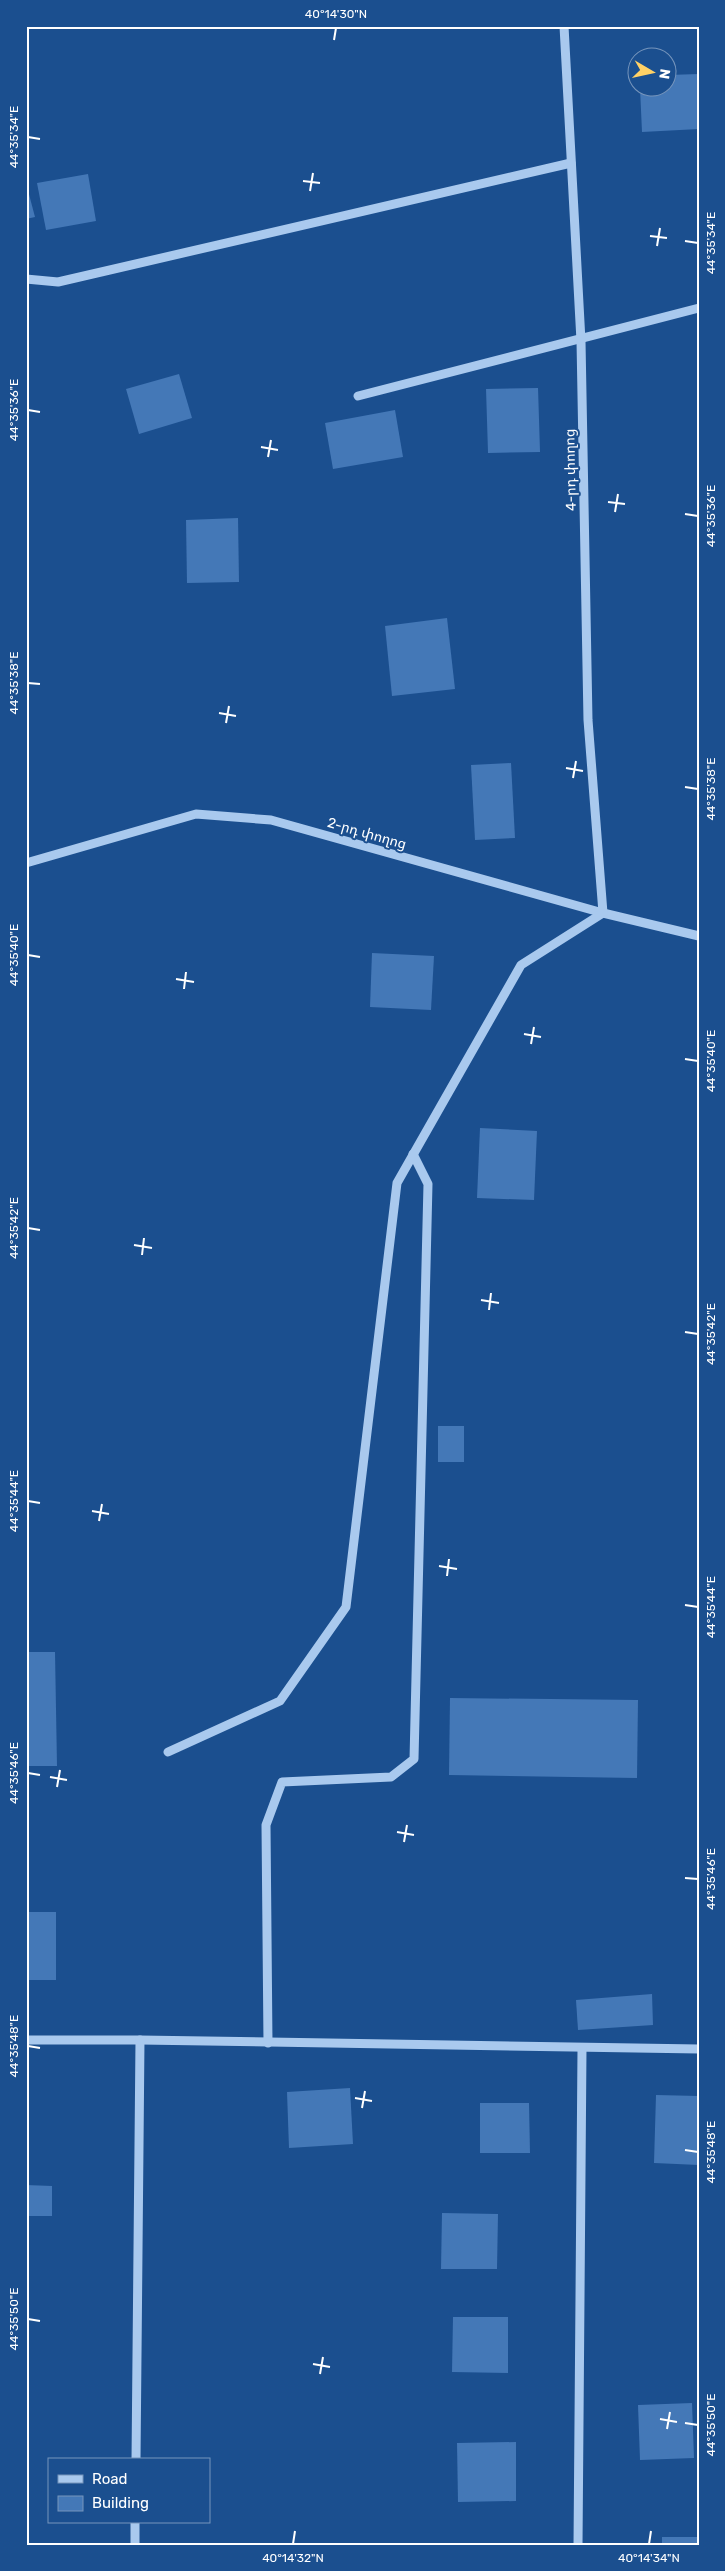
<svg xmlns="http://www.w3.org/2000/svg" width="725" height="2571" font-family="Rubik,'Noto Sans Armenian',sans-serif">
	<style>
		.building { fill: #4478b7 }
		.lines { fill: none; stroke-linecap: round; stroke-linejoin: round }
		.minor { stroke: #a9c9ee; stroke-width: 9 }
		.ticks { fill: none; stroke: #fff; stroke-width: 2 }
		.labels { text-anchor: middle; stroke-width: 4; stroke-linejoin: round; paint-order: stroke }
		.street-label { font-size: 14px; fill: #fff; stroke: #1b4f8f }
		.neatline { fill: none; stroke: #fff; stroke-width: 2 }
		.ticks-label { font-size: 12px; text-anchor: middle; fill: #fff }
	</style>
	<rect width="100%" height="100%" fill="#1b4f8f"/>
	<g class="building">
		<polygon points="699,74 699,129 642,132 640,88 668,88 668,75"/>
		<polygon points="88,174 96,221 46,230 37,183"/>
		<polygon points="26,183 35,217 26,219"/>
		<polygon points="179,374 192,418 139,434 126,389"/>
		<polygon points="538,388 540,452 488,453 486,389"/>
		<polygon points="395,410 403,457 333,469 325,423"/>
		<polygon points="238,518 239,582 187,583 186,520"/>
		<polygon points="447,618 455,689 392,696 385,626"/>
		<polygon points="511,763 515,838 475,840 471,765"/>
		<polygon points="372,953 434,956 431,1010 370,1007"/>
		<polygon points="480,1128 537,1131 534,1200 477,1198"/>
		<rect x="438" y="1426" width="26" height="36"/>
		<polygon points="26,1652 55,1652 57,1766 26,1766"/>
		<polygon points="450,1698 638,1700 637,1778 449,1775"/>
		<rect x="26" y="1912" width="30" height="68"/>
		<polygon points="652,1994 653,2025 578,2030 576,2000"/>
		<polygon points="350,2088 353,2144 289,2148 287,2092"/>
		<polygon points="656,2095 699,2096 699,2165 654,2163"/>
		<polygon points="480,2103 529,2103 530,2153 480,2153"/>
		<polygon points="26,2185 52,2186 52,2216 26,2216"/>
		<polygon points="442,2213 498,2214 497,2269 441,2269"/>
		<polygon points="453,2317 508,2317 508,2373 452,2372"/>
		<polygon points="692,2403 694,2458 640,2460 638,2405"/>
		<polygon points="516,2442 516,2501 458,2502 457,2443"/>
		<rect x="662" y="2537" width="37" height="8"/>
	</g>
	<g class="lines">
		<g class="minor">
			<polyline points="26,279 58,282 571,163"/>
			<polyline points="358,396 699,308"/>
			<polyline points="26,863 196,814 271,820 603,913 699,936"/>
			<polyline points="168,1752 280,1701 346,1607 397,1183 521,965 603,913 588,720 581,341 564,26"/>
			<polyline points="26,2040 140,2040 699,2049"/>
			<polyline points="268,2043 266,1825 282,1782 391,1777 414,1759 428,1184 413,1154"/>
			<polyline points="136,2460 140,2040"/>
			<polyline points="135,2545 135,2522"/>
			<polyline points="578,2545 582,2049"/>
		</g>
	</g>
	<path class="ticks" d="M 334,40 L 336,28M 28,137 L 40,139M 303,181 L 320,183M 310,191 L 313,173M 650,236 L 667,238M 685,241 L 698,243M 657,246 L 660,228M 28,410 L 40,412M 261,447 L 278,450M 268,457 L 271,440M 608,502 L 625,504M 615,512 L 618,494M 685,514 L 698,516M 28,683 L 40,684M 219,713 L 236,716M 226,723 L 229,706M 566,768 L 583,771M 573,778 L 576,761M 685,787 L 698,789M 28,955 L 40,957M 176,979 L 194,982M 184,989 L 186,972M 524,1034 L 541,1037M 531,1044 L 534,1027M 685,1059 L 698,1061M 28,1228 L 40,1230M 134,1245 L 152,1248M 142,1255 L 144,1238M 481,1300 L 499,1303M 489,1310 L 491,1293M 685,1332 L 698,1334M 28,1501 L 40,1503M 92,1511 L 109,1514M 99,1521 L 102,1504M 439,1566 L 457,1569M 447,1576 L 449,1559M 685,1605 L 698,1607M 28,1773 L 40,1775M 50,1777 L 67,1780M 57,1787 L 60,1770M 397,1832 L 414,1835M 404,1842 L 407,1825M 685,1878 L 698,1879M 28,2046 L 40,2048M 355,2098 L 372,2101M 362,2108 L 365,2091M 685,2150 L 698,2152M 28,2319 L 40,2321M 313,2364 L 330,2367M 320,2374 L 323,2357M 660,2419 L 677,2422M 685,2423 L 698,2425M 667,2429 L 670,2412M 293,2544 L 295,2531M 649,2544 L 651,2531"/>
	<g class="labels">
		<g class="street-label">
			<text transform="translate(570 470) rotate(-91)" y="5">4-րդ փողոց</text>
			<text transform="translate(367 833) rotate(16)" y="5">2-րդ փողոց</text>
		</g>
	</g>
	<rect width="725" height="2571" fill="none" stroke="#1b4f8f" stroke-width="55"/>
	<rect x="48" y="2458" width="162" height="65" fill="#1b4f8f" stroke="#7695bc"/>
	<rect x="58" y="2475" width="25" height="8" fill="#a9c9ee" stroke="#7695bc"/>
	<text x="92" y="2484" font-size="15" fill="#ffffff">Road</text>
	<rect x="58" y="2496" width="25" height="15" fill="#4478b7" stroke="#7695bc"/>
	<text x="92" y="2508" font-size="15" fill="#ffffff">Building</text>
	<g transform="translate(652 72) rotate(99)"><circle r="24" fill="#1b4f8f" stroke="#7695bc"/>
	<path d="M0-4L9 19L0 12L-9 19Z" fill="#ffd166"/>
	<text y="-8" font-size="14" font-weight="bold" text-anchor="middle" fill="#ffffff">N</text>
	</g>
	<rect x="28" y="28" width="670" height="2516" class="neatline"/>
	<g class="ticks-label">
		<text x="336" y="18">40°14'30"N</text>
		<text transform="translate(14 137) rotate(-90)" y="4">44°35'34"E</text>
		<text transform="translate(711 243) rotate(-90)" y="4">44°35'34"E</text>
		<text transform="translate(14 410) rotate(-90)" y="4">44°35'36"E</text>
		<text transform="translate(711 516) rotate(-90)" y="4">44°35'36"E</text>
		<text transform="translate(14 683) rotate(-90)" y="4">44°35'38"E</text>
		<text transform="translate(711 789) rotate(-90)" y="4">44°35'38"E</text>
		<text transform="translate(14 955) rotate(-90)" y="4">44°35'40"E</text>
		<text transform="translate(711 1061) rotate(-90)" y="4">44°35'40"E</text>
		<text transform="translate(14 1228) rotate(-90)" y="4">44°35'42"E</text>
		<text transform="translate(711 1334) rotate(-90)" y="4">44°35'42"E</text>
		<text transform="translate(14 1501) rotate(-90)" y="4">44°35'44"E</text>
		<text transform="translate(711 1607) rotate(-90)" y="4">44°35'44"E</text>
		<text transform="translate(14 1773) rotate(-90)" y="4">44°35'46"E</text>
		<text transform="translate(711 1879) rotate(-90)" y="4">44°35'46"E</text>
		<text transform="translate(14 2046) rotate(-90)" y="4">44°35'48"E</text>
		<text transform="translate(711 2152) rotate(-90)" y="4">44°35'48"E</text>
		<text transform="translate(14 2319) rotate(-90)" y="4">44°35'50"E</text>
		<text transform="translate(711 2425) rotate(-90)" y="4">44°35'50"E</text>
		<text x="293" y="2562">40°14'32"N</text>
		<text x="649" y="2562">40°14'34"N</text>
	</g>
</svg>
